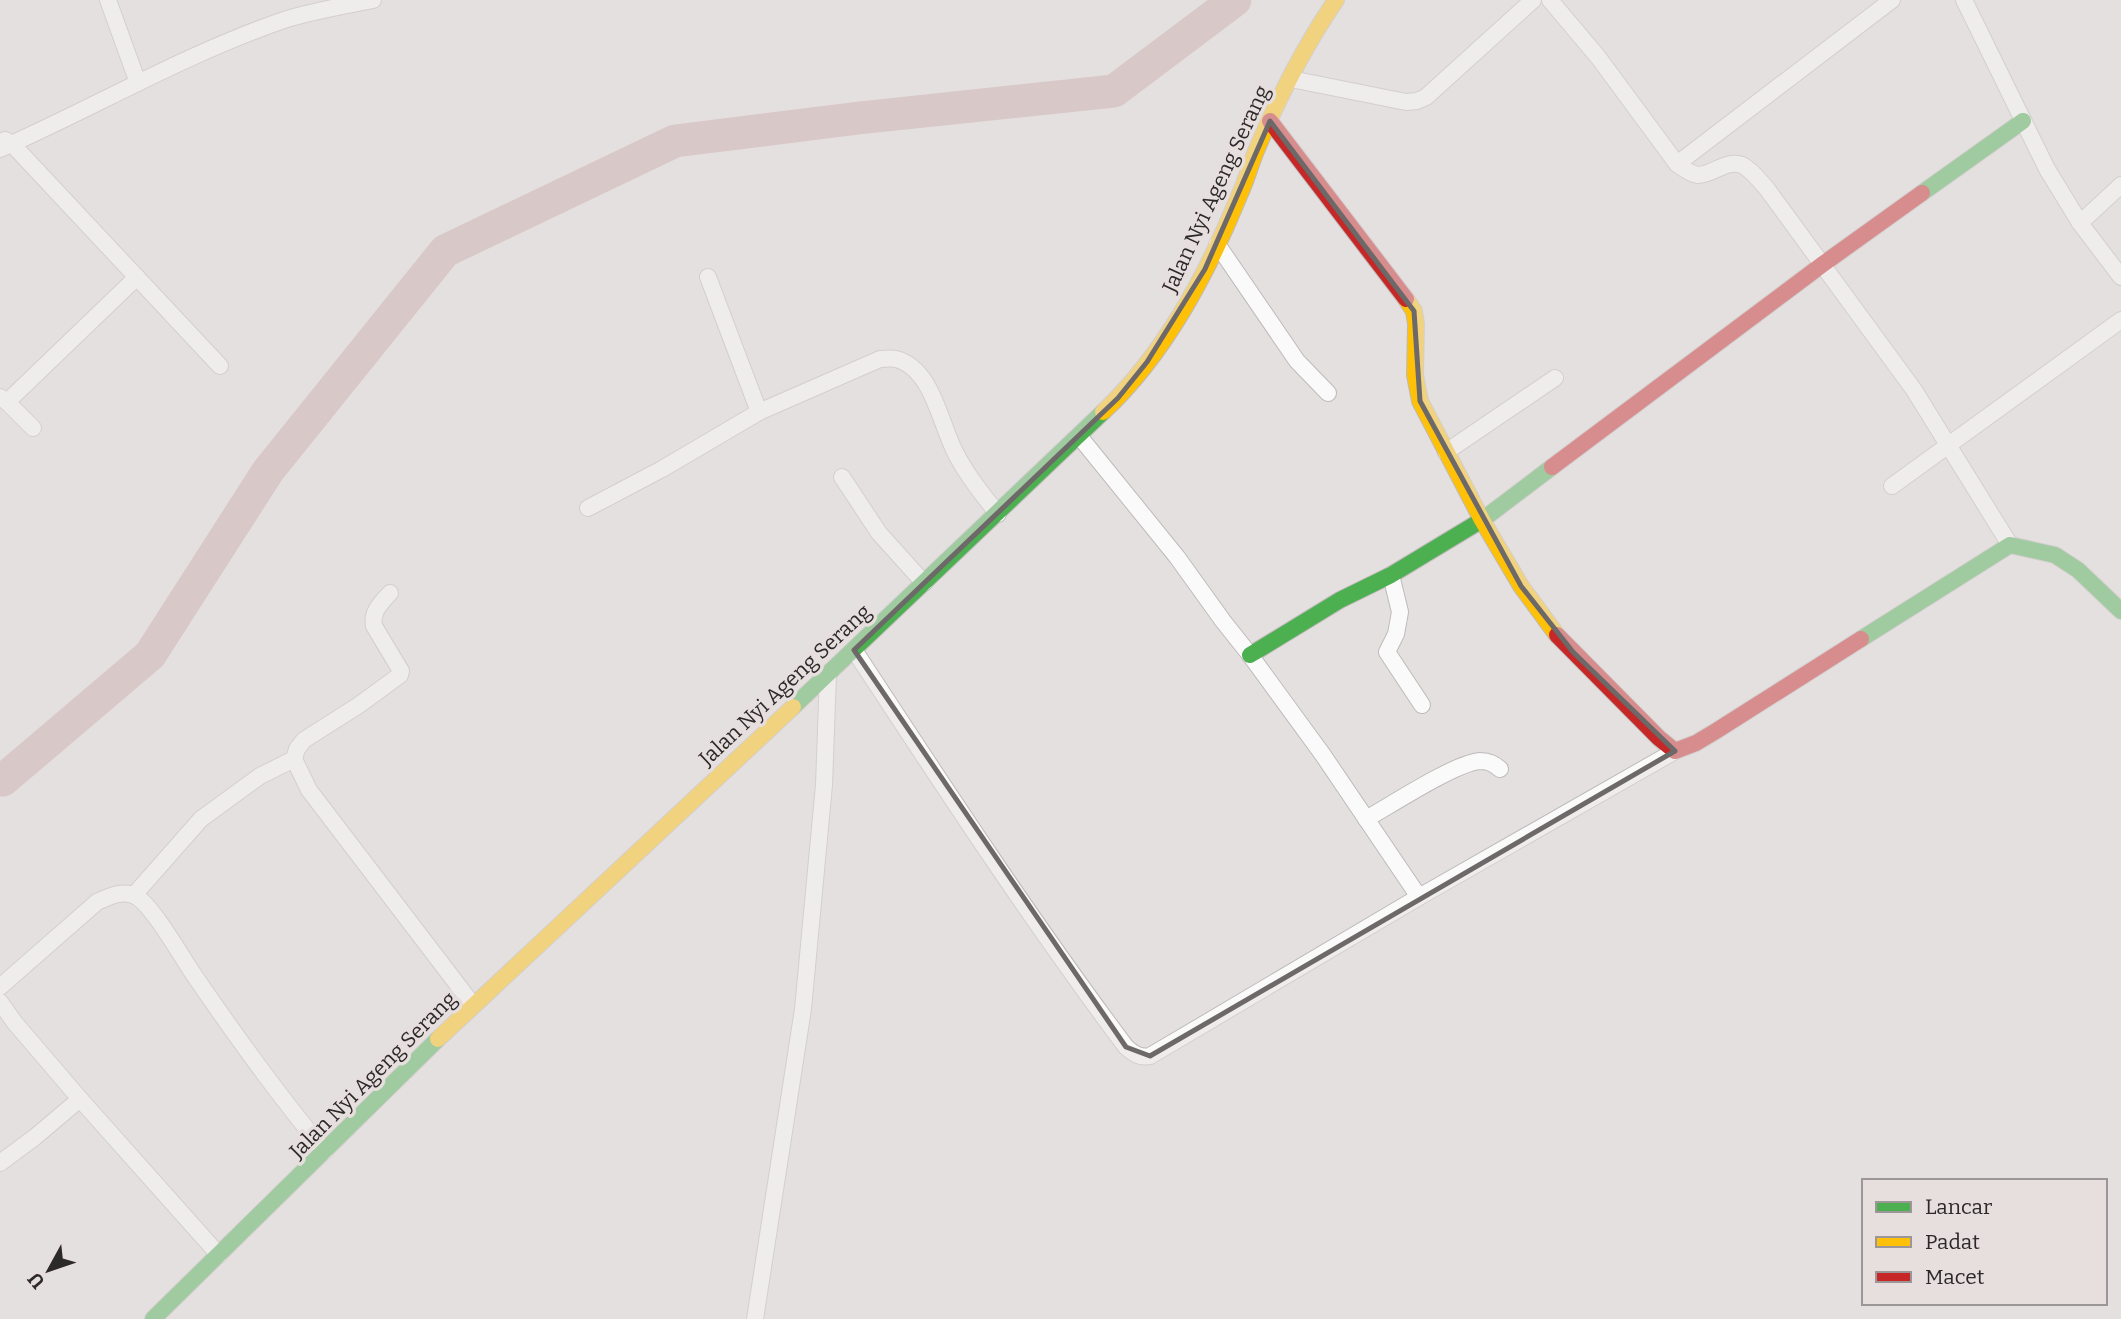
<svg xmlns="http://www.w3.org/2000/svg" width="2121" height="1319" font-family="Bitter,serif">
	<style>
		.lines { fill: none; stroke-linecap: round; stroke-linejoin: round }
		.river { stroke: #cbacac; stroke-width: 33 }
		.street-casing { stroke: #bebaba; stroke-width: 18 }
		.fast-casing { stroke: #bebaba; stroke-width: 18 }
		.slow-casing { stroke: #bebaba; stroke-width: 18 }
		.jam-casing { stroke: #bebaba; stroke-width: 18 }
		.street { stroke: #fbfafa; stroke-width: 16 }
		.fast { stroke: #4caf50; stroke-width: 16 }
		.slow { stroke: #ffc107; stroke-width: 16 }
		.jam { stroke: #c62828; stroke-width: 16 }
		.marked { fill: none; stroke: #6d6969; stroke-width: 5; stroke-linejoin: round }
		.labels { text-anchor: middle; stroke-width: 7; stroke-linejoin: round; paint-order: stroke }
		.street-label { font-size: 21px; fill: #2c2929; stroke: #e7dede }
	</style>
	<rect width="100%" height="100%" fill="#e5e0e0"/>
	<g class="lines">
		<polyline class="river" points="0,780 3,780 150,655 268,471 445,251 675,141 859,118 1114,91 1235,0"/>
		<g class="street-casing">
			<g id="street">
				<polyline points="108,0 138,83"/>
				<path d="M 1550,0 L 1598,57 L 1677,164 C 1683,168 1690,174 1698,175 C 1713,175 1726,159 1742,165 C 1752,170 1760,181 1767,189 L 1914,390 L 2010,545"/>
				<polyline points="1964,0 2047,169 2080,223 2121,277"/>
				<polyline points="1291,79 1406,102 1417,101 1426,97 1533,0"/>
				<polyline points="5,140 12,144 220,366"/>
				<path d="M 0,149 C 95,107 185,54 284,20 C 312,11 343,6 373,0"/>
				<polyline points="1677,164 1892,0"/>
				<polyline points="2080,223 2121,185"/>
				<polyline points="1217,244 1297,361 1328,393"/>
				<polyline points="708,277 759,412"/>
				<polyline points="0,397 7,402 137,277"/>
				<polyline points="7,402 33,428"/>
				<polyline points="1079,436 1177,557 1223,621 1250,655 1323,755 1419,897 1675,751"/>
				<polyline points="1446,452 1555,378"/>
				<polyline points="842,477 879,533 924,583"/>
				<polyline points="1892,486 2121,320"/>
				<path d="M 588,508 L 662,469 L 759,412 L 880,359 C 884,359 891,358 896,359 C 932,368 940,423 955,452 C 966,474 982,494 998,514"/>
				<polyline points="1391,575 1400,612 1396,634 1387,652 1422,705"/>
				<path d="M 390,593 C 381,603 371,612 374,626 L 401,671 L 400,675 L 359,705 L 304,740 L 297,749 L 294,759 L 309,790 L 473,1005"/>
				<path d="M 854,650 C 942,784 1030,919 1126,1047 C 1134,1054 1140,1058 1150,1056 L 1419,897"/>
				<path d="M 1366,819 C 1391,805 1455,763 1480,761 C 1489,761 1494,764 1500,769"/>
				<polyline points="134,895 201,819 260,776 294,759"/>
				<path d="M 0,987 L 97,902 C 110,896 124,889 137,897 C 154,908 181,956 194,975 C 235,1035 278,1095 325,1151"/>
				<polyline points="0,1002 15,1023 80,1099 219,1255"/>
				<polyline points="0,1163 35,1137 80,1099"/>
				<polyline points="755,1319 803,1009 824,785 828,674"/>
			</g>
		</g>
		<g class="fast-casing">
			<g id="fast">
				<polyline points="1922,193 2023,121"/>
				<polyline points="1861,639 2010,545 2055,555 2078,570 2121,611"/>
				<polyline points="1250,655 1340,600 1391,575 1482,520 1552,467"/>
				<polyline points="793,707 1103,412"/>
				<polyline points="153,1319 438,1039"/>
			</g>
		</g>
		<g class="slow-casing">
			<g id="slow">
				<polyline points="1406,299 1414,311 1416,324 1415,375 1420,401 1482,520 1521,586 1557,635"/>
				<path d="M 1103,412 C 1165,354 1207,274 1239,196 C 1246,181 1250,166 1256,151 C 1278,98 1304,47 1336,0"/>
				<polyline points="438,1039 793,707"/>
			</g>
		</g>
		<g class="jam-casing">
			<g id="jam">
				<polyline points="1270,121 1406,299"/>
				<polyline points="1552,467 1823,264 1922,193"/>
				<polyline points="1557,635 1659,738 1675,751 1696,743 1716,731 1861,639"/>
			</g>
		</g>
		<use href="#street" class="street"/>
		<use href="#fast" class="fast"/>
		<use href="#slow" class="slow"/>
		<use href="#jam" class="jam"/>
	</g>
	<path d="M0 0H2121V1319H0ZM 1270,121 L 1414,311 L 1420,401 L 1521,586 L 1573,652 L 1675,751 L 1150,1056 L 1126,1047 L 854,650 L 1118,398 L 1147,362 L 1205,269 Z" fill="#e5e0e0" fill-opacity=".55" fill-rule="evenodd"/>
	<path class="marked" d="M 1270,121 L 1414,311 L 1420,401 L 1521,586 L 1573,652 L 1675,751 L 1150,1056 L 1126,1047 L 854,650 L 1118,398 L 1147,362 L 1205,269 Z"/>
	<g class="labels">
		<g class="street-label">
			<text transform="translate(1216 189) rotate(-65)" y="7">Jalan Nyi Ageng Serang</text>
			<text transform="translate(785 685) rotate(-43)" y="7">Jalan Nyi Ageng Serang</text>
			<text transform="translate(373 1075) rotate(-45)" y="7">Jalan Nyi Ageng Serang</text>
		</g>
	</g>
	<rect x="1862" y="1179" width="245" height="126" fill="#e7dede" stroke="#9c9696" stroke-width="2"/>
	<rect x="1876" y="1202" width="35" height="10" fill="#4caf50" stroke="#9c9696" stroke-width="2"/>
	<text x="1925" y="1214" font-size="21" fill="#2c2929">Lancar</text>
	<rect x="1876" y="1237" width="35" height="10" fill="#ffc107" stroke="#9c9696" stroke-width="2"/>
	<text x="1925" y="1249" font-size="21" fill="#2c2929">Padat</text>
	<rect x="1876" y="1272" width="35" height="10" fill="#c62828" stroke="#9c9696" stroke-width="2"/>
	<text x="1925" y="1284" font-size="21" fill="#2c2929">Macet</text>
	<g transform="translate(49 1270) rotate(230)" stroke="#e7dede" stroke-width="5" paint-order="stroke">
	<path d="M0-5L12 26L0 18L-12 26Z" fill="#2c2929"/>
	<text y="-10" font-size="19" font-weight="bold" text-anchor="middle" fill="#2c2929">U</text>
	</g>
</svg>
